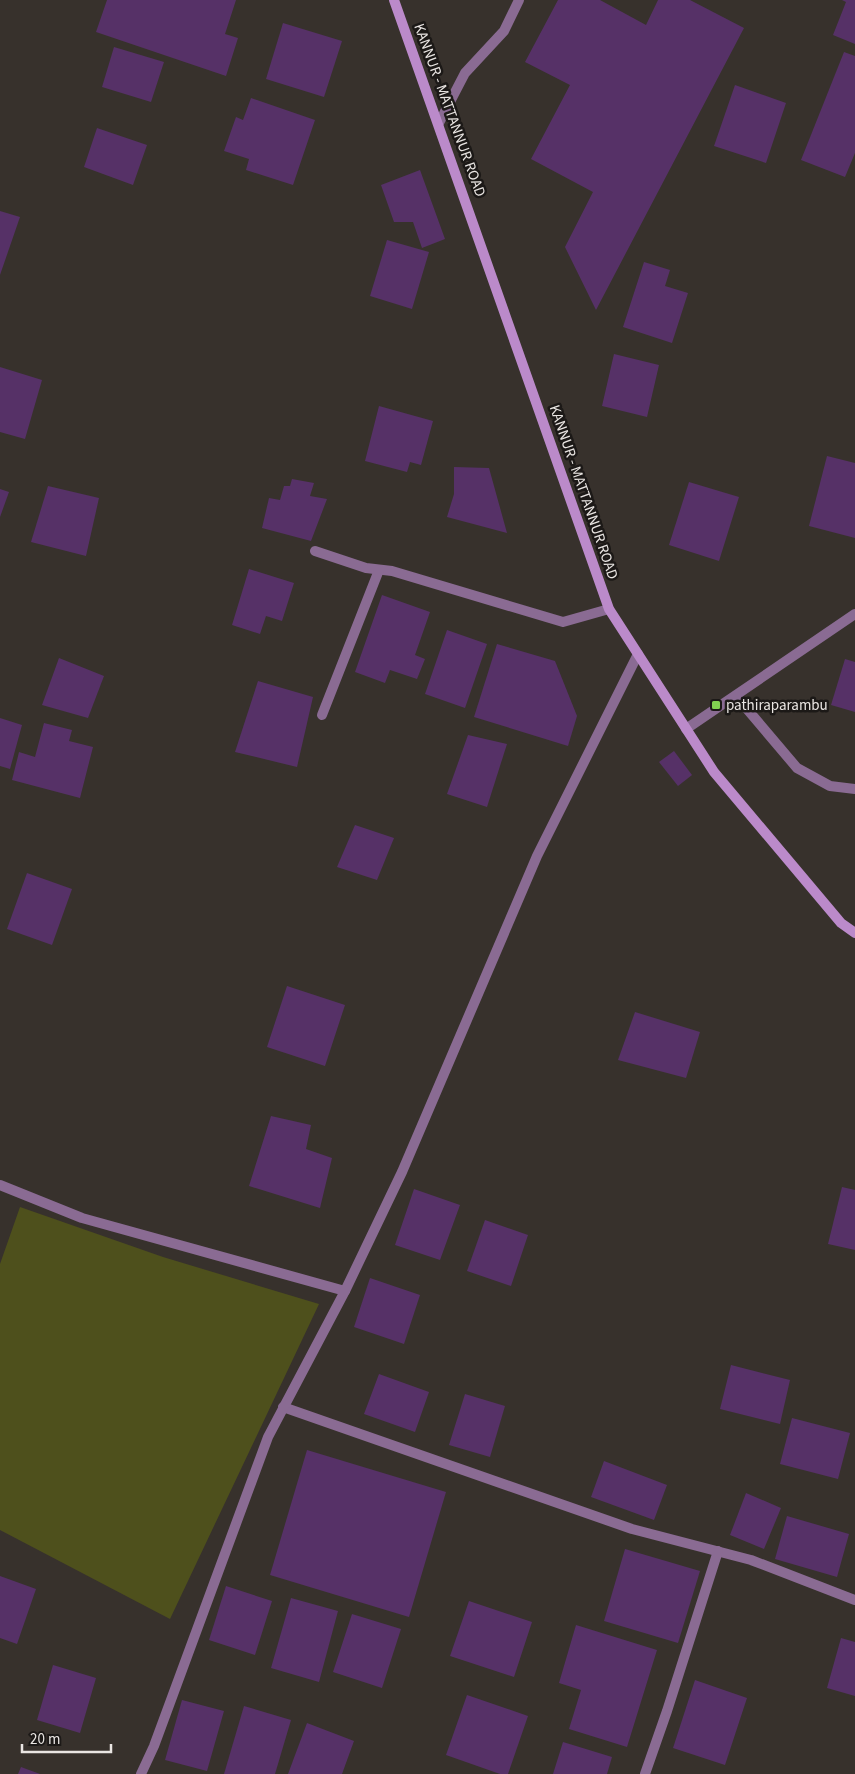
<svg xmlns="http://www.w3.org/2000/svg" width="855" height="1774" font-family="'Source Sans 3',sans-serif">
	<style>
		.green { fill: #4e501c }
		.building { fill: #563167 }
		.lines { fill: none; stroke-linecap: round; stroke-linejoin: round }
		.minor { stroke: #8a6b93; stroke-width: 10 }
		.secondary { stroke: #bb8aca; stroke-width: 10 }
		.poi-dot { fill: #81d050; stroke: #1c1917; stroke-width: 2 }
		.labels { text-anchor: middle; stroke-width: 5; stroke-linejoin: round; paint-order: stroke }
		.street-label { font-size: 15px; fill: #eae6e3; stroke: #1c1917 }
		.poi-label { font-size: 15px; fill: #eae6e3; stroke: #1c1917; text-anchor: start }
	</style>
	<rect width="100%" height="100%" fill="#37312c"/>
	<polygon class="green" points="20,1207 163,1257 319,1304 170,1619 0,1530 0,1264"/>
	<g class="building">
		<polygon points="107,0 236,0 225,34 238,38 226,76 96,32"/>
		<polygon points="558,0 600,0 646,25 658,0 690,0 744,28 596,310 565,247 593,192 531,159 570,85 525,62"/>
		<polygon points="842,0 855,0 855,44 833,35 846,2"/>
		<polygon points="283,23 342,41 324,97 266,79"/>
		<polygon points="114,47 164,62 151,102 102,87"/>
		<polygon points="844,52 855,56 855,153 845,177 801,160"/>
		<polygon points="735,85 786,103 766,163 714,146"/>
		<polygon points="251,98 315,120 293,185 246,170 249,159 224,151 236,117 243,120"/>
		<polygon points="97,128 147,145 133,185 84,167"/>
		<polygon points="420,170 445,239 422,248 413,222 394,222 381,185"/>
		<polygon points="0,211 20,217 0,275"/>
		<polygon points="387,240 429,252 412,309 370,296"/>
		<polygon points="644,262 670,270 665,286 688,293 672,343 623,327"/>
		<polygon points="614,354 659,365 647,417 602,406"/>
		<polygon points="0,367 42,380 25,439 0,432"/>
		<polygon points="379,406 433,421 421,465 410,462 407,472 365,461"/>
		<polygon points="827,456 855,463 855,538 809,526"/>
		<polygon points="454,467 489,468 507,533 447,517 454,494"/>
		<polygon points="292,479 314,483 310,496 327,499 311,541 262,528 269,498 280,500 284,486 290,486"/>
		<polygon points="689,482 739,497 719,561 669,545"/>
		<polygon points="48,486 99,498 86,556 31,542"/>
		<polygon points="0,489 9,492 0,517"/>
		<polygon points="249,569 294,583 282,621 266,616 260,634 232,625"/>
		<polygon points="382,595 430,612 415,655 425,659 417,679 390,670 385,683 355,672"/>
		<polygon points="447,630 487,644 465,708 425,694"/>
		<polygon points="497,644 555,661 577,716 568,746 474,717"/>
		<polygon points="59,658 104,676 88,718 42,705"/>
		<polygon points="845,659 855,662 855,712 831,705"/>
		<polygon points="258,681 313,697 297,767 235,752"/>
		<polygon points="0,718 22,725 10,769 0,766"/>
		<polygon points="44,723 72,730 69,741 93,747 80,798 12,780 19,752 35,757"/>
		<polygon points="468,735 507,744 487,807 447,794"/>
		<polygon points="674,751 692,775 678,786 659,762"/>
		<polygon points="355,825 394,838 377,880 337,867"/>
		<polygon points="27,873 72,889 52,945 7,929"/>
		<polygon points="287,986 345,1005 325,1066 267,1047"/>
		<polygon points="635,1012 700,1032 686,1078 618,1060"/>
		<polygon points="271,1116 311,1125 306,1149 332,1158 320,1208 249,1186"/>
		<polygon points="842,1187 855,1190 855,1250 828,1244"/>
		<polygon points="414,1189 460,1205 440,1260 395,1245"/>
		<polygon points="485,1220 528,1235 511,1286 467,1271"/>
		<polygon points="370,1278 420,1295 404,1344 354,1327"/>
		<polygon points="731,1365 790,1380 780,1424 720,1409"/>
		<polygon points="379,1374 429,1392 415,1432 364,1414"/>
		<polygon points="465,1394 505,1406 490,1457 449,1445"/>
		<polygon points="792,1418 850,1433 838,1479 780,1464"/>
		<polygon points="307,1450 446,1492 409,1617 270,1575"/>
		<polygon points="604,1461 667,1485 654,1520 591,1497"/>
		<polygon points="746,1493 781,1508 764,1549 730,1535"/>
		<polygon points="787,1516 849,1534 837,1577 775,1559"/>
		<polygon points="625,1549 700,1571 678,1643 604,1621"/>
		<polygon points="0,1576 36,1589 17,1644 0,1638"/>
		<polygon points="226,1586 272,1601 255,1655 209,1640"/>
		<polygon points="291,1598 338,1611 319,1682 271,1668"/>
		<polygon points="469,1601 532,1622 514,1677 450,1656"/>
		<polygon points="352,1614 401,1629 382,1688 333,1672"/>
		<polygon points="576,1625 657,1650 627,1747 569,1729 581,1690 559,1683"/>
		<polygon points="841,1638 855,1642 855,1696 827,1688"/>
		<polygon points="53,1665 96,1678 80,1733 37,1720"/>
		<polygon points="695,1680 747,1698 725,1765 673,1748"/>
		<polygon points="467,1695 528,1716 508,1774 500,1774 446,1755"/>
		<polygon points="182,1700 224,1711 207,1771 165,1760"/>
		<polygon points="244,1706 291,1720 275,1774 224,1774"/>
		<polygon points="307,1723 354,1741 342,1774 288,1774"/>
		<polygon points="563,1742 612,1757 607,1774 553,1774"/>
		<polygon points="21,1767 40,1774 18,1774"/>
	</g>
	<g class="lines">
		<g class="minor">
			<polyline points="439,123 465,73 504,31 519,0"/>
			<polyline points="315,551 366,568 392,571 563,622 609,609"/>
			<polyline points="736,696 797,768 830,786 855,789"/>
			<polyline points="322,715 379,570"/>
			<polyline points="686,729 855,614"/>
			<polyline points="0,1185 82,1218 345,1291"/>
			<polyline points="283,1407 632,1529 751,1560 855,1600"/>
			<polyline points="141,1774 154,1746 268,1437 345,1291 402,1172 537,856 638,654"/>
			<polyline points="645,1774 667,1711 718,1551"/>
		</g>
		<polyline class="secondary" points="394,0 609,609 714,772 841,923 855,933"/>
	</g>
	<rect class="poi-dot" x="711" y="700" width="10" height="10" rx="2.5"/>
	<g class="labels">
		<g class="street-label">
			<text transform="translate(450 110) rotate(70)" y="5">KANNUR - MATTANNUR ROAD</text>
			<text transform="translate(584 492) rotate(71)" y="5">KANNUR - MATTANNUR ROAD</text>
		</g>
		<g class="poi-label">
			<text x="726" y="710">pathiraparambu</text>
		</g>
	</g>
	<path d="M22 1744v8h89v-8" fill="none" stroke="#eae6e3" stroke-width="2.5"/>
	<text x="30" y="1744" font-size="15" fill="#eae6e3" stroke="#1c1917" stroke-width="4" paint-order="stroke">20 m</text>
</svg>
